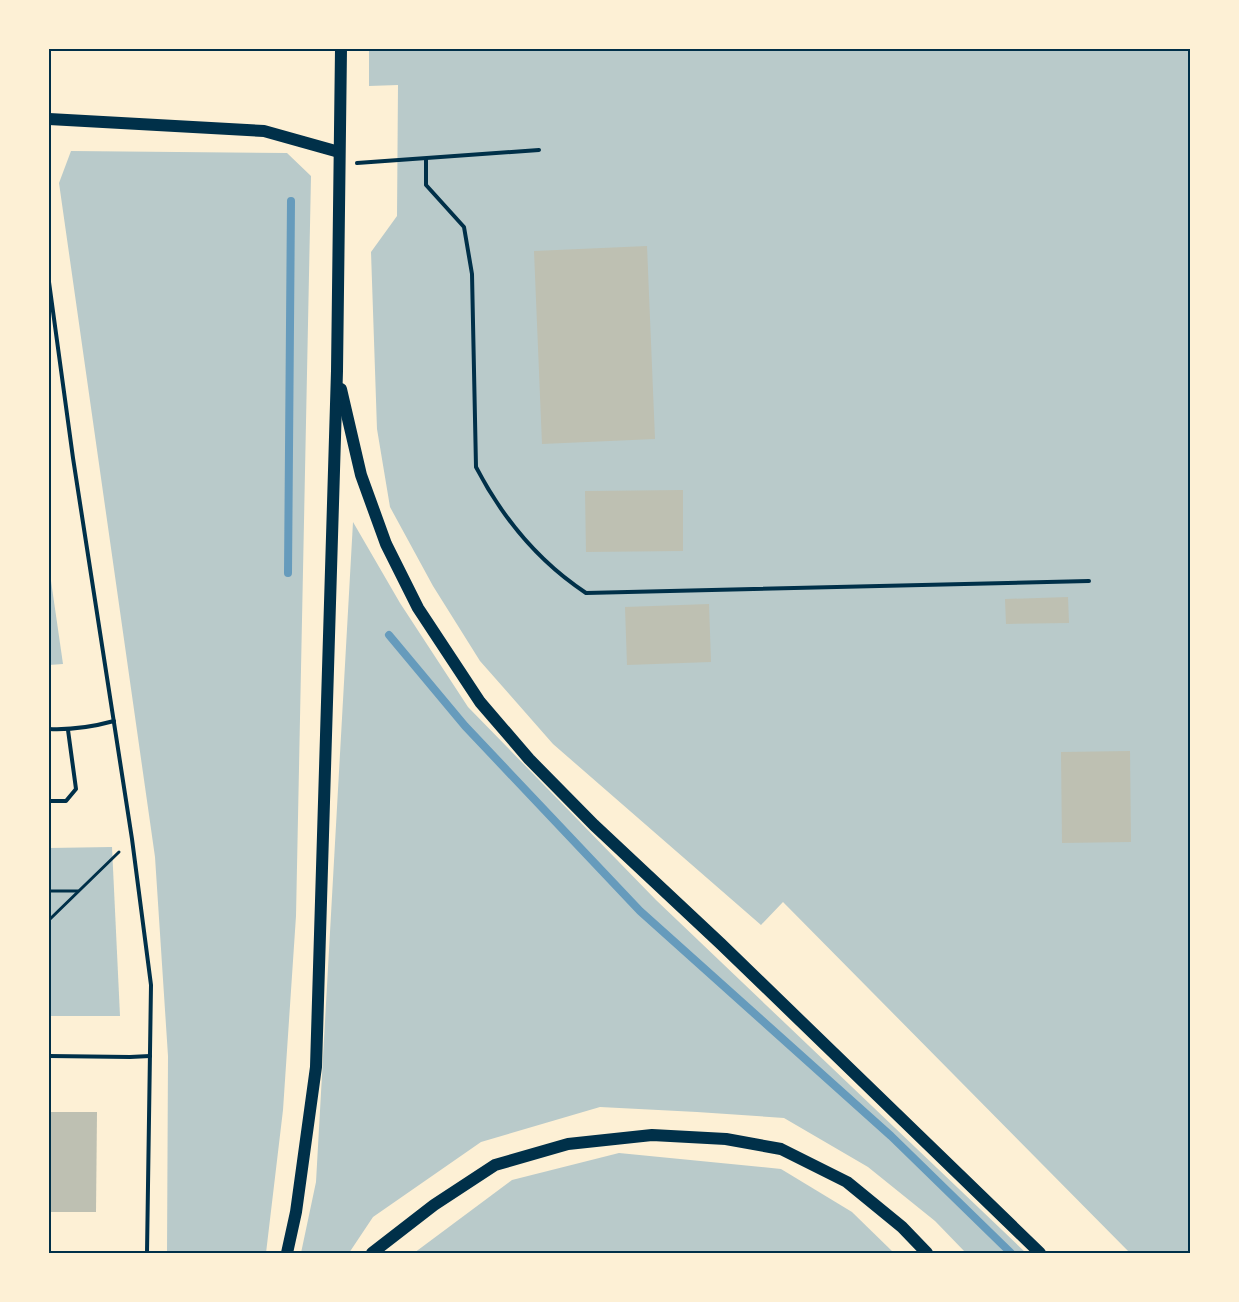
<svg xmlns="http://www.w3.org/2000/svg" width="1239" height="1302" font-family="Overpass,sans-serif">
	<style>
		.green { fill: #b9caca }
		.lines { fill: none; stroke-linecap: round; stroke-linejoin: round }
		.stream { stroke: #669bbc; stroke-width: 8 }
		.building { fill: #bec0b2 }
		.path { stroke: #003049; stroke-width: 3 }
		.service { stroke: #003049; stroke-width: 4 }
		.primary { stroke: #003049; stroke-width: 12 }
		.neatline { fill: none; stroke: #003049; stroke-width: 2 }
	</style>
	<rect width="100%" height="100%" fill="#fdf0d5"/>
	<g class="green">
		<polygon points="369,49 1190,49 1190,1253 1130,1253 783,902 761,925 553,744 480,661 433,586 390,507 377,429 371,252 397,216 398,85 369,86"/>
		<polygon points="71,151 287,153 311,176 296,916 283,1110 266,1253 167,1253 168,1056 155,857 59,183"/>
		<polygon points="353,522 400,603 468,707 656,900 1026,1253 966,1253 935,1221 868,1167 784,1118 697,1112 600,1107 481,1142 373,1217 349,1253 301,1253 316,1182"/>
		<polygon points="49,567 63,664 49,665"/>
		<polygon points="112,847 120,1016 49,1016 49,848"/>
		<polygon points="619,1153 781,1169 852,1212 894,1253 414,1253 512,1180"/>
	</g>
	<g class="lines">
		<g class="stream">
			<polyline points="288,573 291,201"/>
			<polyline points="389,635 465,726 640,911 891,1136 1011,1253"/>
		</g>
	</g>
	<g class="building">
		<polygon points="647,246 655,439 542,444 534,251"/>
		<polygon points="683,490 683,551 586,552 585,491"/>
		<polygon points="1068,597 1069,623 1006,624 1005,599"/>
		<polygon points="709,604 711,662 627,665 625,607"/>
		<polygon points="1130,751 1131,842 1062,843 1061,752"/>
		<polygon points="49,1112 97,1112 96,1212 49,1212"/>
	</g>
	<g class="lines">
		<g class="path">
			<polyline points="49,891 78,891"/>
			<polyline points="49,920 119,852"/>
		</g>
		<g class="service">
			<path d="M 426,159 L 426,185 L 464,227 L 472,274 L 476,467 C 502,517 539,562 586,593 L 1089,581"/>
			<polyline points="357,163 539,150"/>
			<polyline points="49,282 73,458 132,839 151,985 147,1253"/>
			<path d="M 49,729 C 71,730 92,727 114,721"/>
			<polyline points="49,801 66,801 76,789 68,730"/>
			<polyline points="49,1056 130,1057 150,1056"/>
		</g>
		<g class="primary">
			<polyline points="49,119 264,131 339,152"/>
			<polyline points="341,389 361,475 386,544 418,608 480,702 529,759 594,825 721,944 1040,1253"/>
			<polyline points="287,1253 296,1212 316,1067 337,371 341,49"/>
			<polyline points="372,1253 434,1205 495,1165 568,1144 652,1135 726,1139 781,1149 847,1182 902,1227 927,1253"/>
		</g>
	</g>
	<rect width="1239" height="1302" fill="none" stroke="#fdf0d5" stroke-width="100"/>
	<rect x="50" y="50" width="1139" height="1202" class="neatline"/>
</svg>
